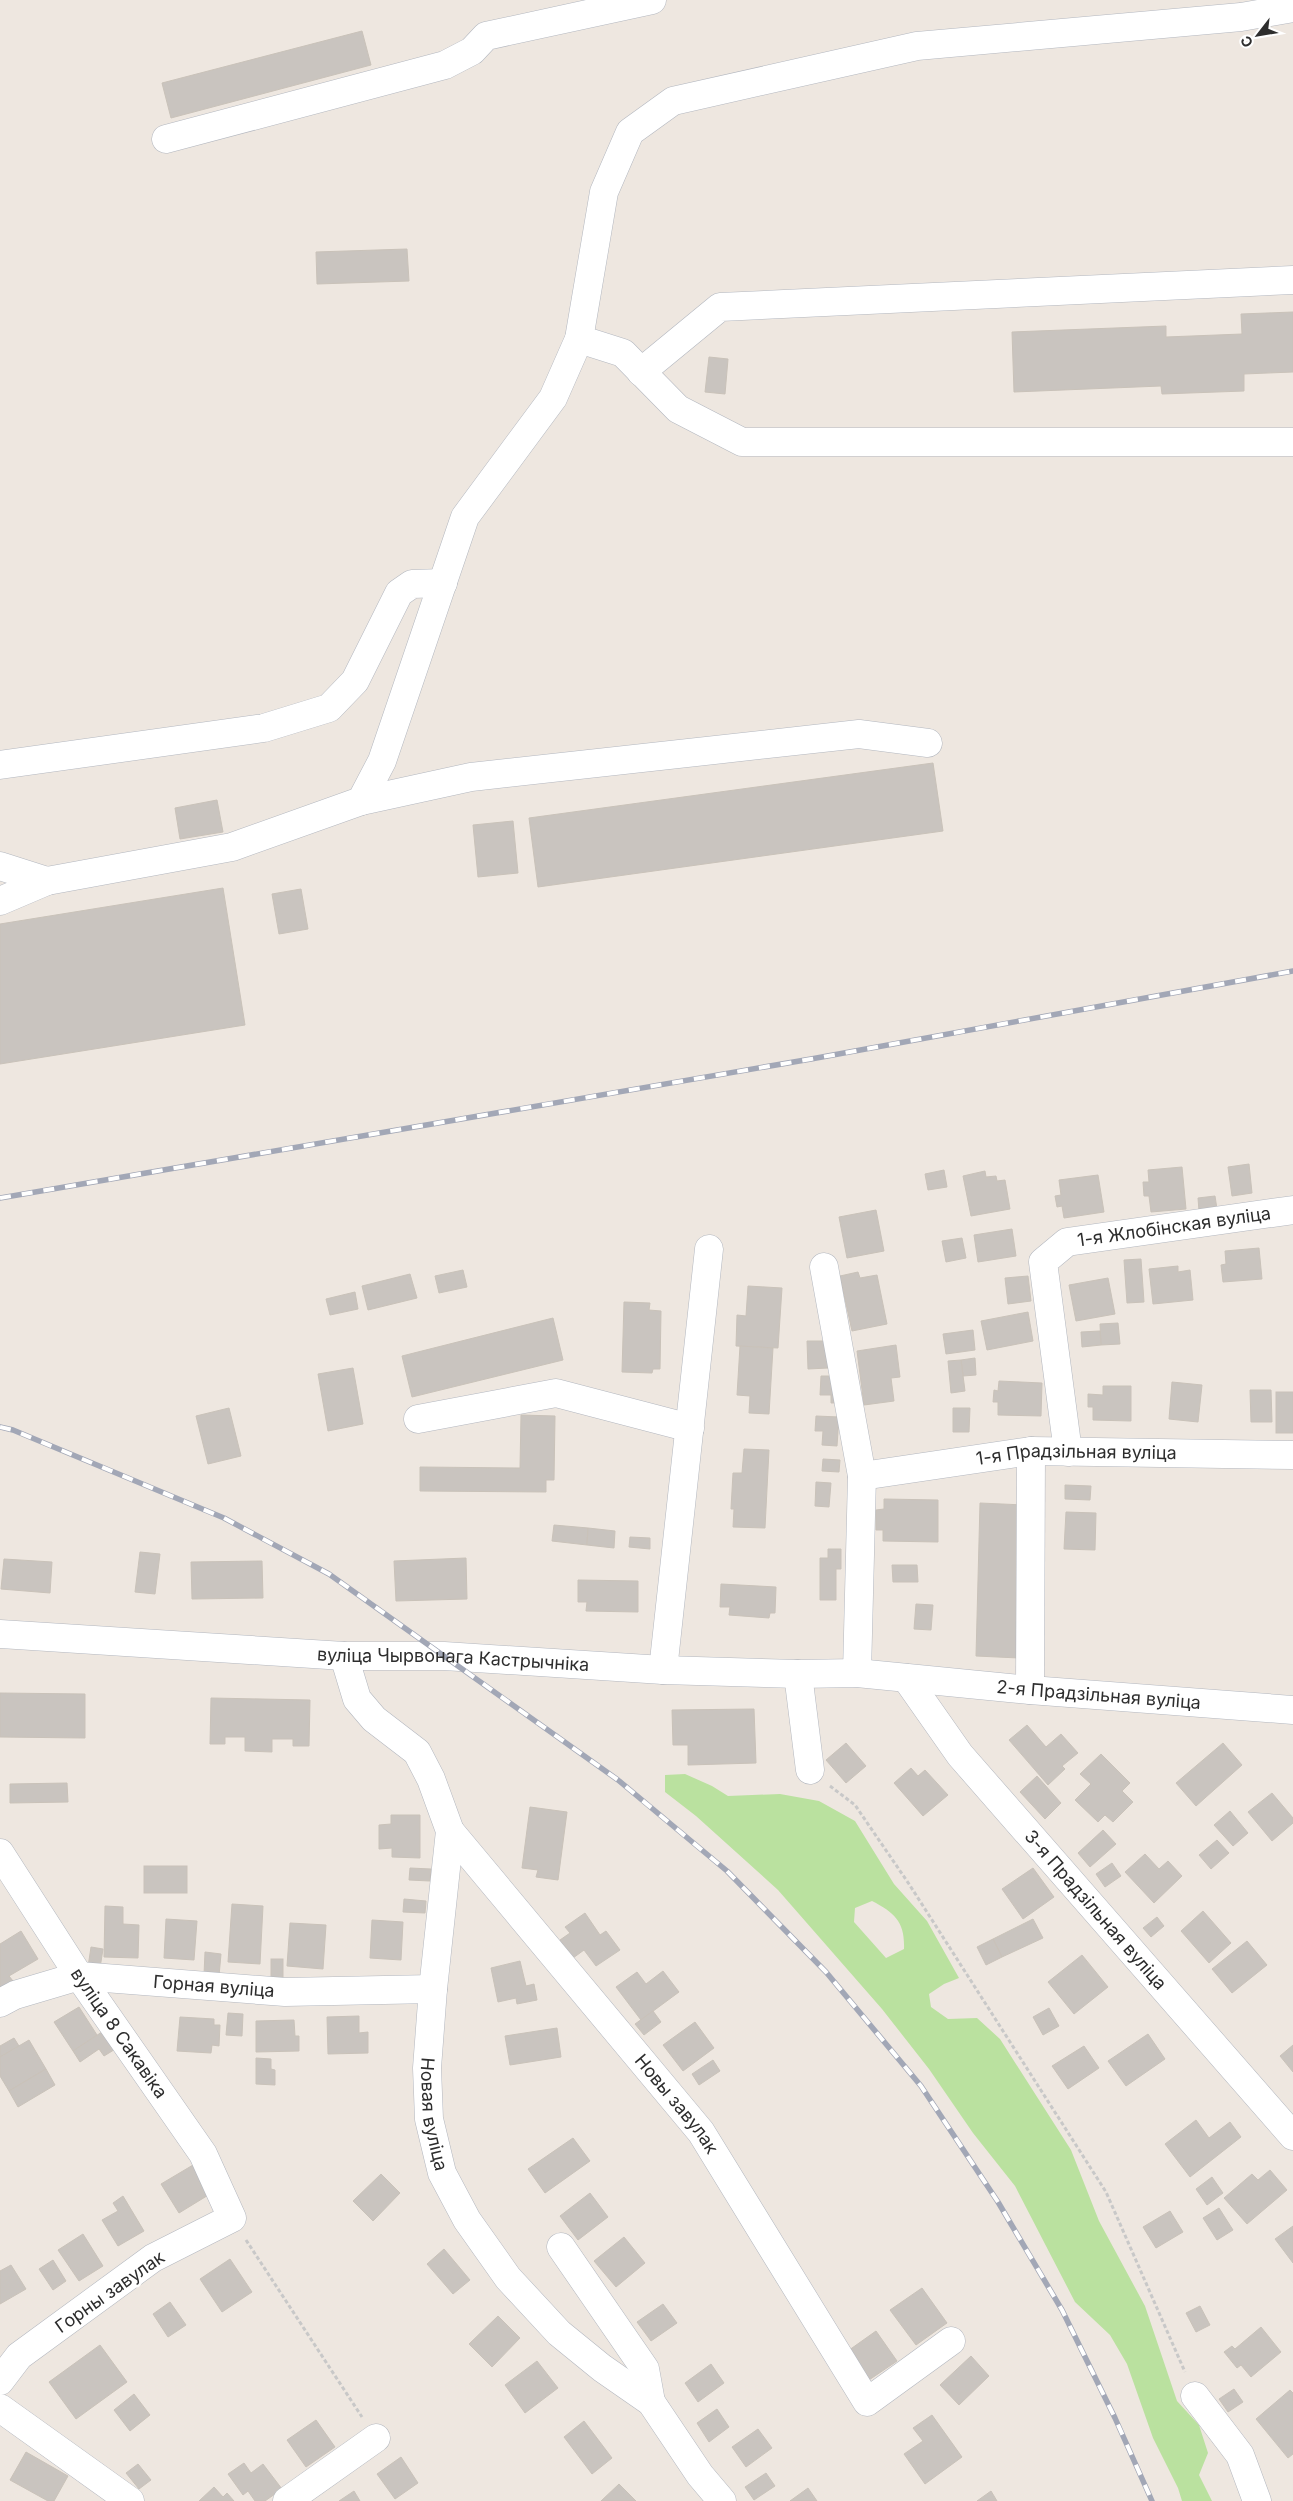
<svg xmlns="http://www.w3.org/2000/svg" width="1293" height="2501" font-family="Inter,sans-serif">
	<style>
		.green { fill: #bae19f; fill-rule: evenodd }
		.building { fill: #c9c4bf; stroke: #c9c2b9 }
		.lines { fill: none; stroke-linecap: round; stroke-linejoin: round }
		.minor-casing { stroke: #b3b7bf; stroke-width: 29 }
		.path { stroke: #c8c8c8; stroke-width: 3; stroke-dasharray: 4 2.5; stroke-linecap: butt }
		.minor { stroke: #fff; stroke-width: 28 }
		.rail-casing { stroke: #a2a7b6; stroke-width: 5.5 }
		.rail { stroke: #fff; stroke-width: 4; stroke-dasharray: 11; stroke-linecap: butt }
		.labels { text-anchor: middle; stroke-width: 5; stroke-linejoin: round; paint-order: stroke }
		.street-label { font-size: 18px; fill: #2d2d2d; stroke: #fff }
	</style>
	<rect width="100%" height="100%" fill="#eee7e0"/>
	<path class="green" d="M 685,1774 L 712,1786 L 728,1796 L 780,1794 L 819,1801 L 855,1821 L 894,1884 L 927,1921 L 959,1978 L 944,1984 L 929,1994 L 931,2007 L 948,2019 L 977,2018 L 1000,2039 L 1071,2150 L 1099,2221 L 1145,2306 L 1177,2401 L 1199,2425 L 1208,2453 L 1199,2475 L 1212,2501 L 1182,2501 L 1178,2488 L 1153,2438 L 1127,2364 L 1110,2335 L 1075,2302 L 1015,2186 L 973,2133 L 929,2069 L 882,2009 L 778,1890 L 696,1816 L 665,1792 L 665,1775 ZM 872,1901 C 895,1913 905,1922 904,1949 L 886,1958 L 854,1922 L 855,1908 Z"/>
	<g class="building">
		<polygon points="362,31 371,65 171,118 162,83"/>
		<polygon points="407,249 409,281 317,284 316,252"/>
		<polygon points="1293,312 1293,372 1244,374 1244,391 1162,394 1161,386 1014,392 1012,332 1166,326 1166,337 1242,334 1241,314"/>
		<polygon points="709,357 728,359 725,394 705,392"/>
		<polygon points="933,763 943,831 538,887 529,818"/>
		<polygon points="217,800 223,832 180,839 175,808"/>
		<polygon points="513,821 518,873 478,877 473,825"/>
		<polygon points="223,888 245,1025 0,1064 0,924"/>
		<polygon points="301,889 308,929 279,934 272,894"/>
		<polygon points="1249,1164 1252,1193 1232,1196 1228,1167"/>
		<polygon points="1182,1167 1186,1209 1151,1212 1149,1196 1144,1196 1143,1182 1149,1182 1148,1170"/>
		<polygon points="944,1170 947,1187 928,1190 925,1174"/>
		<polygon points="985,1171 986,1177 996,1176 997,1181 1005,1180 1010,1209 971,1216 963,1176"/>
		<polygon points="1098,1175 1104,1212 1064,1218 1062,1206 1057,1207 1055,1196 1061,1195 1059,1180"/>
		<polygon points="1215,1196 1217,1209 1199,1211 1198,1198"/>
		<polygon points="876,1210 884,1251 847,1258 839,1217"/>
		<polygon points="1012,1229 1016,1256 978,1262 974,1235"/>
		<polygon points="962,1238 966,1258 946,1262 942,1241"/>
		<polygon points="1259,1248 1262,1279 1223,1282 1221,1265 1226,1264 1225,1251"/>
		<polygon points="1141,1259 1144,1302 1127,1303 1124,1260"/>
		<polygon points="1178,1266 1178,1272 1190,1270 1193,1300 1153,1304 1149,1269"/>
		<polygon points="463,1270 467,1287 439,1293 435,1276"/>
		<polygon points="858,1272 860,1278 877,1275 887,1324 852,1331 840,1276"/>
		<polygon points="410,1274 417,1298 368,1310 362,1286"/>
		<polygon points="1028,1276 1031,1301 1008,1304 1005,1278"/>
		<polygon points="1108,1278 1115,1314 1076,1321 1069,1285"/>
		<polygon points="748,1286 782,1288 778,1348 736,1346 737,1315 746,1316"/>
		<polygon points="355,1292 358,1309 330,1315 326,1299"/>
		<polygon points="624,1302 650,1303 649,1310 661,1311 660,1369 653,1369 652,1373 622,1372"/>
		<polygon points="1028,1312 1033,1341 987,1350 981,1321"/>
		<polygon points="553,1318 563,1360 412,1397 402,1356"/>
		<polygon points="1118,1323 1120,1344 1101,1345 1100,1324"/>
		<polygon points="973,1330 975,1350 946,1354 943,1334"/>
		<polygon points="1100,1331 1101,1345 1082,1347 1081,1332"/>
		<polygon points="807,1341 827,1341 828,1368 808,1369"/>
		<polygon points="896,1345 900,1377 891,1378 894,1401 864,1405 857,1351"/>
		<polygon points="740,1346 773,1348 769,1414 749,1413 750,1396 737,1395"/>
		<polygon points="975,1358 976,1375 963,1376 961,1360"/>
		<polygon points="961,1360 965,1391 951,1393 948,1361"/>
		<polygon points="353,1368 363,1424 328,1431 318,1374"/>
		<polygon points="821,1376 838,1376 837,1403 831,1403 831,1395 820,1395"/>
		<polygon points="999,1381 1042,1383 1041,1416 998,1415 998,1402 993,1402 994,1390 998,1391"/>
		<polygon points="1172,1382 1202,1385 1198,1422 1169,1419"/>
		<polygon points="1103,1386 1131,1386 1131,1421 1093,1420 1093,1407 1088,1407 1088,1394 1103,1395"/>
		<polygon points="1250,1390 1271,1390 1272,1422 1251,1422"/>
		<rect x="1276" y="1392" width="17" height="41"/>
		<polygon points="229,1408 241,1456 208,1464 196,1416"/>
		<polygon points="953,1408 970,1408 969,1432 953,1432"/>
		<polygon points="521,1415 555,1416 554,1480 546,1480 546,1492 420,1491 420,1467 520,1468"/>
		<polygon points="816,1416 839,1417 837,1446 822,1445 823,1431 815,1431"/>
		<polygon points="744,1449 769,1450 765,1528 733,1527 734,1509 731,1509 733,1473 742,1473"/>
		<polygon points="823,1459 840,1460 839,1472 822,1471"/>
		<polygon points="816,1482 831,1483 829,1507 815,1506"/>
		<polygon points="1065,1485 1091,1486 1090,1500 1065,1499"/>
		<polygon points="884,1499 938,1500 938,1542 883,1541 883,1530 876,1530 876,1510 884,1509"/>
		<polygon points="980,1503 1024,1505 1019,1658 976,1656"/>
		<polygon points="1066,1512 1096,1513 1095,1550 1064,1549"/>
		<polygon points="554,1525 588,1528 587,1545 552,1541"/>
		<polygon points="588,1528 615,1531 614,1548 587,1545"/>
		<polygon points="630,1537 650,1538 650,1549 629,1547"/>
		<polygon points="828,1549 841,1549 841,1569 836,1569 836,1600 820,1600 820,1558 828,1558"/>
		<polygon points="140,1552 160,1554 155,1594 135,1592"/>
		<polygon points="466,1558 467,1599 396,1601 394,1561"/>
		<polygon points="4,1559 52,1562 50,1593 1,1589"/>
		<polygon points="262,1561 263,1598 192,1599 191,1562"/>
		<polygon points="892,1565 917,1565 918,1582 893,1582"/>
		<polygon points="578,1580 638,1581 638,1612 586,1611 587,1602 578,1602"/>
		<polygon points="721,1584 776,1587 775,1613 770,1613 769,1618 729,1615 730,1607 720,1607"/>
		<polygon points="916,1604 933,1605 931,1630 914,1629"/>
		<polygon points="0,1693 85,1694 85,1738 0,1737"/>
		<polygon points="211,1698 310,1700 309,1746 293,1746 293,1739 272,1739 272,1752 245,1751 245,1737 225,1737 225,1744 210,1744"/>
		<polygon points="754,1709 756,1763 688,1765 688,1745 673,1745 672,1710"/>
		<polygon points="1027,1725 1046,1747 1061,1734 1078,1753 1062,1766 1065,1769 1048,1785 1009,1740"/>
		<polygon points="846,1743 866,1766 846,1783 826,1760"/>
		<polygon points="1223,1743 1242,1765 1196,1806 1176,1783"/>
		<polygon points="1101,1754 1130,1783 1122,1791 1133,1802 1113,1822 1105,1815 1098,1822 1075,1800 1091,1784 1080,1774"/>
		<polygon points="911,1768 918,1776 925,1770 948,1795 923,1816 894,1783"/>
		<polygon points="1037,1776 1061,1803 1045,1819 1020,1792"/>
		<polygon points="67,1783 68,1802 10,1803 10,1784"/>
		<polygon points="1272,1793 1293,1818 1293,1823 1272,1841 1248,1812"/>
		<polygon points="530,1807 567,1812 558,1880 536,1877 538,1870 522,1868"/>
		<polygon points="1230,1811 1248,1833 1233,1846 1214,1825"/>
		<polygon points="391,1815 420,1815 420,1858 392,1857 392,1848 379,1849 379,1825 391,1824"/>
		<polygon points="1103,1830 1116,1844 1090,1867 1078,1853"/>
		<polygon points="1217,1840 1229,1853 1211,1869 1199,1855"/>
		<polygon points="1145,1854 1159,1869 1168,1861 1182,1876 1154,1903 1125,1872"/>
		<polygon points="1112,1863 1121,1876 1105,1887 1096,1874"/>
		<rect x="144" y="1866" width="43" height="27"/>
		<polygon points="410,1868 431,1869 430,1881 409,1880"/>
		<polygon points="1033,1868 1054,1897 1023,1919 1002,1889"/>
		<polygon points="404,1899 426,1901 425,1913 403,1912"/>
		<polygon points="232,1904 263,1906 260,1964 228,1962"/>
		<polygon points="105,1906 123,1907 123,1924 139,1925 138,1958 104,1957"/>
		<polygon points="1203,1911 1231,1943 1209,1963 1181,1931"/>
		<polygon points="585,1913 600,1935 606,1931 620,1950 596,1966 584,1950 573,1958 560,1940 570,1933 565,1927"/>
		<polygon points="1157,1917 1164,1926 1151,1937 1143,1928"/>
		<polygon points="166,1919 197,1921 194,1960 164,1958"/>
		<polygon points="1033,1919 1043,1938 1002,1957 993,1939"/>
		<polygon points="372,1920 403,1922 401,1960 370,1958"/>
		<polygon points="290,1923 326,1925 323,1969 287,1966"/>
		<polygon points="21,1931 38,1959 9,1976 13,1981 0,1989 0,1944"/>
		<polygon points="993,1939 1002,1957 986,1965 977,1947"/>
		<polygon points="1247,1941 1267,1965 1232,1993 1212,1969"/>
		<polygon points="91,1947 103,1949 100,1968 88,1967"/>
		<polygon points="205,1952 221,1954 219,1976 204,1975"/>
		<polygon points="1082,1955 1108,1987 1074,2014 1048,1982"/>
		<rect x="271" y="1959" width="12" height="19"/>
		<polygon points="520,1961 526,1986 534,1984 537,2000 517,2004 516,1998 498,2002 491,1968"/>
		<polygon points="663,1971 679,1992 641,2020 616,1987 637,1972 646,1984"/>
		<polygon points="79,2007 97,2035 73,2051 54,2022"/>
		<polygon points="1049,2008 1059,2026 1043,2035 1033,2017"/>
		<polygon points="653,2011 661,2022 644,2035 635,2024"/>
		<polygon points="228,2013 243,2014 242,2036 226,2035"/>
		<polygon points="359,2016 359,2033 368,2032 368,2053 328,2054 327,2017"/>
		<polygon points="180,2017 214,2019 214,2025 220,2025 219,2046 212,2045 211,2053 177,2051"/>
		<polygon points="294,2020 295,2036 299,2036 299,2051 256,2052 256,2021"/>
		<polygon points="695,2022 714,2048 683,2071 663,2045"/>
		<polygon points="557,2028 561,2057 510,2065 505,2036"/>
		<polygon points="105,2030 117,2048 104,2056 99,2049 80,2062 73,2051"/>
		<polygon points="1148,2034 1165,2059 1126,2086 1108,2061"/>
		<polygon points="14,2038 19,2046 0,2057 0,2046"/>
		<polygon points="29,2040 46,2069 9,2091 0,2076 0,2057"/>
		<polygon points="1293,2045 1293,2072 1280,2056"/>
		<polygon points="1084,2046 1099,2068 1068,2089 1052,2066"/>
		<polygon points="256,2058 271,2059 271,2069 275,2070 275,2085 256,2084"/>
		<polygon points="713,2060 720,2071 699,2085 692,2074"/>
		<polygon points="46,2069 55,2085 18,2107 9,2091"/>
		<polygon points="1196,2120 1209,2138 1230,2122 1241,2137 1190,2177 1165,2144"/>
		<polygon points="573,2138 590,2161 545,2193 528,2169"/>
		<polygon points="193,2165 210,2194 179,2213 161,2184"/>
		<polygon points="1270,2170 1287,2190 1247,2224 1224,2198 1252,2174 1258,2180"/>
		<polygon points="381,2174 400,2193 373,2221 353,2201"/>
		<polygon points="1212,2177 1223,2193 1207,2205 1196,2189"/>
		<polygon points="590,2193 608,2217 578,2240 560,2216"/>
		<polygon points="123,2196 144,2231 118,2246 102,2220 118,2211 113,2203"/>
		<polygon points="1219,2208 1233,2230 1217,2240 1203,2218"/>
		<polygon points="1170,2211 1183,2232 1156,2248 1143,2227"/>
		<polygon points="1293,2226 1293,2263 1275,2239"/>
		<polygon points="83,2234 103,2266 79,2281 58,2250"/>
		<polygon points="624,2237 645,2263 616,2287 594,2261"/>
		<polygon points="444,2249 470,2280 453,2294 427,2264"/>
		<polygon points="230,2259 252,2292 222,2312 200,2279"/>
		<polygon points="53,2260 66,2281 53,2290 39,2269"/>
		<polygon points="11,2265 26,2289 0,2304 0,2271"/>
		<polygon points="922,2288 947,2323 916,2345 890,2310"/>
		<polygon points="170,2302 186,2325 168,2337 153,2314"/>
		<polygon points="663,2304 677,2323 651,2341 637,2322"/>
		<polygon points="1200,2306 1210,2325 1196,2332 1186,2313"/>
		<polygon points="498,2316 520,2338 492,2367 469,2344"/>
		<polygon points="1261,2327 1281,2352 1251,2377 1241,2365 1237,2368 1224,2352 1232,2346 1235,2349"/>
		<polygon points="876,2331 897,2361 866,2382 845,2353"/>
		<polygon points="100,2345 127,2382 76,2419 49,2382"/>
		<polygon points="971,2356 989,2376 959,2405 940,2385"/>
		<polygon points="537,2361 558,2388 525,2413 505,2385"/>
		<polygon points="711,2364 724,2383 698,2402 685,2383"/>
		<polygon points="1234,2389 1243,2402 1228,2412 1219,2399"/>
		<polygon points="1290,2390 1293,2393 1293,2454 1288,2458 1256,2419"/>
		<polygon points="134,2394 150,2415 130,2431 114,2410"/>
		<polygon points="717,2409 729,2427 709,2442 697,2423"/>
		<polygon points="932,2415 962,2457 925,2484 904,2454 923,2441 913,2428"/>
		<polygon points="316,2420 335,2447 306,2467 287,2440"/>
		<polygon points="584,2421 612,2458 592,2474 564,2437"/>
		<polygon points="758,2429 772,2448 746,2467 732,2447"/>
		<polygon points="26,2452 68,2476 54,2501 48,2501 10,2480"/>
		<polygon points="401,2457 418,2483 395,2499 377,2474"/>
		<polygon points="244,2463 251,2473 263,2464 282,2489 265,2501 255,2501 248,2491 243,2495 228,2474"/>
		<polygon points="138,2464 151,2480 139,2489 126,2473"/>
		<polygon points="766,2473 775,2486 754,2500 745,2487"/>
		<polygon points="619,2484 636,2501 601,2501"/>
		<polygon points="214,2487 223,2497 227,2493 234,2501 199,2501"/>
		<polygon points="808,2488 817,2501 790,2501"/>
		<polygon points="354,2491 360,2501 339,2501"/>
		<polygon points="991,2491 997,2501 977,2501"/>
	</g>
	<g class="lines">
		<g class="minor-casing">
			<g id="minor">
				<polyline points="166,139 445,65 472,51 486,36 652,0"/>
				<polyline points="579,339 623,353 678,409 742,442 1293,442"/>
				<polyline points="641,372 720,307 1293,280"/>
				<polyline points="0,765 264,728 329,708 355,681 399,593 412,584 443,583"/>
				<polyline points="361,801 471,777 859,734 928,743"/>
				<polyline points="0,866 47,881"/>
				<polyline points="0,901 47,881 232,847 361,801 382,761 465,517 553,398 579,339 604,192 630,132 673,101 917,46 1241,17 1293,8"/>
				<polyline points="824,1267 862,1476 857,1673"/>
				<polyline points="418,1419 556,1393 690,1428"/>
				<path id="s1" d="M 1068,1452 L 1043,1262 L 1067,1242 L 1293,1210"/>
				<path id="s2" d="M 862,1476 L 1031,1451 L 1293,1455"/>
				<path id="s3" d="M 0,1634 L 344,1656 L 444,1656 L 663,1670 L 798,1674 L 857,1673 L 1030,1690 L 1293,1710"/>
				<path id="s4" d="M 344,1656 L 357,1699 L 374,1719 L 417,1752 L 431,1779 L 450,1831 L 433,1989 L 427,2068 L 429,2119 L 442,2173 L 467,2220 L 508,2278 L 559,2333 L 602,2368 L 651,2402 L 700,2475 L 722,2501"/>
				<polyline points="663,1670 709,1249"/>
				<polyline points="798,1674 810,1770"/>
				<path id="s5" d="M 906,1678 L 960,1755 L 1293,2136"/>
				<polyline points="1030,1690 1031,1451"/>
				<path id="s6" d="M 450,1831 L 701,2132 L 867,2402 L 951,2341"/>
				<path id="s7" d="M 0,1853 L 79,1976 L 203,2154 L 232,2218 L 153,2258 L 19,2356 L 0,2381"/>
				<path id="s8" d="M 0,2003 L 15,1995 L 79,1976 L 285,1992 L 433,1989"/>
				<polyline points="561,2247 645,2369 651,2402"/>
				<polyline points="1195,2396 1240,2455 1257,2501"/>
				<polyline points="0,2408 130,2501"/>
				<polyline points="287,2501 376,2438"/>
			</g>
		</g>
		<g class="path">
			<polyline points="830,1786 855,1805 909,1884 1106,2192 1185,2372"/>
			<polyline points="246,2240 362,2417"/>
		</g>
		<use href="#minor" class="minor"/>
		<g class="rail-casing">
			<g id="rail">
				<polyline points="0,1198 811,1059 1293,971"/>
				<polyline points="0,1427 13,1430 224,1518 329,1574 618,1780 727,1871 826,1972 921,2086 998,2202 1062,2310 1115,2418 1152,2501"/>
			</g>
		</g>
		<use href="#rail" class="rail"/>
	</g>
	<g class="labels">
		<g class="street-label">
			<text dy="6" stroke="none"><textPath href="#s1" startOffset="331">1-я Жлобінская вуліца</textPath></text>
			<text dy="6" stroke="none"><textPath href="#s2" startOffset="216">1-я Прадзільная вуліца</textPath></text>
			<text dy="6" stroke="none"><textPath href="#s3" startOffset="454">вуліца Чырвонага Кастрычніка</textPath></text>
			<text dy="6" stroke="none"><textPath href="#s3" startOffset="1101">2-я Прадзільная вуліца</textPath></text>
			<text dy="6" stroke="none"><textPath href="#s5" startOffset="300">3-я Прадзільная вуліца</textPath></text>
			<text dy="6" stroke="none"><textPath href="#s8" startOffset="219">Горная вуліца</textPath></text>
			<text dy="6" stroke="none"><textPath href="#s7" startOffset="216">вуліца 8 Сакавіка</textPath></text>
			<text dy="6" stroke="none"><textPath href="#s6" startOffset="355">Новы завулак</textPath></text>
			<text dy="6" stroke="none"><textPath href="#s4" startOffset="496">Новая вуліца</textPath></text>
			<text transform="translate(110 2292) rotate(-35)" y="6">Горны завулак</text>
		</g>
	</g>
	<g transform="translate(1258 35) rotate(239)" stroke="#ffffff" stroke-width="4" paint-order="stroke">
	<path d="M0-4L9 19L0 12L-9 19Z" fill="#2d2d2d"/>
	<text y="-8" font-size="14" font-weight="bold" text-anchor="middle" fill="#2d2d2d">С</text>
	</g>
</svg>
